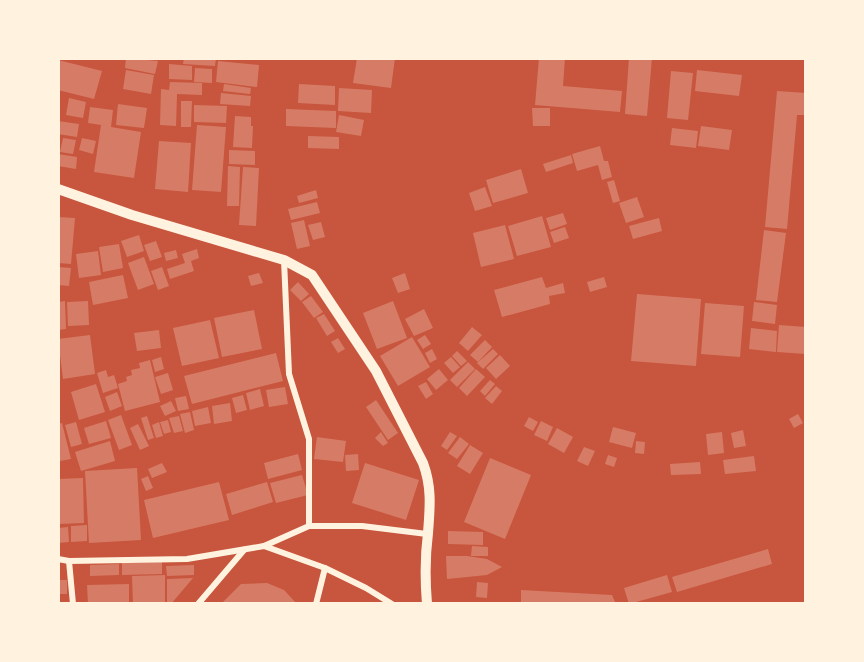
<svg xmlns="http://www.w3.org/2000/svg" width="864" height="662" font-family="Rubik,sans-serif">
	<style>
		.building { fill: #d67c66 }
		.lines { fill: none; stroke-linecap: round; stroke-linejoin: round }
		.minor { stroke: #fff3e0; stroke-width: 6 }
		.secondary { stroke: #fff3e0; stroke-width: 10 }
	</style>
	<rect width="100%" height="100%" fill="#c8553d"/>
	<g class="building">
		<polygon points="126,58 158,61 155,74 125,68"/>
		<polygon points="184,58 216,58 215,66 183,64"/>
		<polygon points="357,58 395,58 391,88 353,83"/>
		<polygon points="539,58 565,58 563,86 622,91 620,112 535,105"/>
		<polygon points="629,58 652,58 647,116 625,114"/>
		<polygon points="58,60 102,71 94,99 58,90"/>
		<polygon points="218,61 259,65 257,87 216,82"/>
		<polygon points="169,64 192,66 192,80 169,79"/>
		<polygon points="195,68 212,69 212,83 194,82"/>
		<polygon points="126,70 154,75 151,94 123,89"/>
		<polygon points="697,70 742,75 739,96 695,91"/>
		<polygon points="671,71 693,73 688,120 667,118"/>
		<polygon points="170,82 202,83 202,95 177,94 176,126 160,125 161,89 169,90"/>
		<polygon points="224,84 251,88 250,94 223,91"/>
		<polygon points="299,84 335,86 335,105 298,103"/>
		<polygon points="339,88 372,90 371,113 338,111"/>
		<polygon points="777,91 806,93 806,115 797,115 787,229 765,227"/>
		<polygon points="221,93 251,96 250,106 220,104"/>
		<polygon points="69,98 86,102 83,118 66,115"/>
		<polygon points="181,101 192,101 191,127 181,127"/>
		<polygon points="118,104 147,108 144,128 116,125"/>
		<polygon points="194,105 227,106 226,123 194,122"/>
		<polygon points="90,107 113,110 111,127 141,132 134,178 94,172 101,125 88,123"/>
		<polygon points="532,108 550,108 550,126 533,126"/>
		<polygon points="286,109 336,111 336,128 286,126"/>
		<polygon points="339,115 364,120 361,136 336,132"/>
		<polygon points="235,116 251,117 251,126 253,126 252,148 233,147"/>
		<polygon points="58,121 79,124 77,137 58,134"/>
		<polygon points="197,125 226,127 221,192 192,190"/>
		<polygon points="701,126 732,130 729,150 698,146"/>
		<polygon points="672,128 698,131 696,148 670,145"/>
		<polygon points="308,136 339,137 339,149 308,148"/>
		<polygon points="63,138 76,140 73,154 60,152"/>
		<polygon points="82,138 96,141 93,154 79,150"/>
		<polygon points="159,141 191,143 188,192 155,189"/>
		<polygon points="600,146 604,161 608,161 612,177 602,180 598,165 577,171 572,154"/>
		<polygon points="229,150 255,151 255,165 229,164"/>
		<polygon points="58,154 77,157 76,169 58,166"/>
		<polygon points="571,155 573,163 546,172 543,164"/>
		<polygon points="228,166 240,167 239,206 227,206"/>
		<polygon points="243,167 259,168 256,226 239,225"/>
		<polygon points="521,169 528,193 493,203 486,180"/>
		<polygon points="614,180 620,201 613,203 607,182"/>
		<polygon points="485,187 492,206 475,211 469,193"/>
		<polygon points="316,190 318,198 299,203 297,196"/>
		<polygon points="637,197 644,217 626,223 619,203"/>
		<polygon points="317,202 320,213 291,220 288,209"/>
		<polygon points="563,213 567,224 550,230 546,218"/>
		<polygon points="542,216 551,247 517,256 508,226"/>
		<polygon points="58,217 75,218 71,264 58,263"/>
		<polygon points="659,218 662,231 633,239 629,226"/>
		<polygon points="304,220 310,246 297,249 291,223"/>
		<polygon points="321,222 325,237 313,240 308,225"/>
		<polygon points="505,225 514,259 481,267 473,233"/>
		<polygon points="565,227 569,238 554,243 550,232"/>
		<polygon points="764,230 786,233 777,302 756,300"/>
		<polygon points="139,235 144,251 127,257 121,241"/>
		<polygon points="156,241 162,257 150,261 144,245"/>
		<polygon points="119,244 123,268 103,272 99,247"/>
		<polygon points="197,249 199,258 191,261 194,271 170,279 167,269 185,263 182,254"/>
		<polygon points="176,250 178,258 166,261 164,253"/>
		<polygon points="98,251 101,275 79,278 76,254"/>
		<polygon points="144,257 154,284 138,290 128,263"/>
		<polygon points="58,267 71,268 69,286 58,285"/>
		<polygon points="162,267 169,286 158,290 151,271"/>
		<polygon points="259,273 263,283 251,286 248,276"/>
		<polygon points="405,273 410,289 398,293 392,278"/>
		<polygon points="123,275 128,298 93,305 89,282"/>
		<polygon points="542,277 546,288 563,283 565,293 549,296 550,304 502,317 494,290"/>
		<polygon points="604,277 607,287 590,292 587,282"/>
		<polygon points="298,282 309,294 301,301 290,290"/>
		<polygon points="637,294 701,299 696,366 631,361"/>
		<polygon points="311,296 323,312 314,318 302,302"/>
		<polygon points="65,301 66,329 58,330 58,302"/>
		<polygon points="88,301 89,325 68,326 67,302"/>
		<polygon points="393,301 407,338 377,349 363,313"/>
		<polygon points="754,302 777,305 775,324 752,321"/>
		<polygon points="705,303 744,306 740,357 701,354"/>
		<polygon points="424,309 433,328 414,336 405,319"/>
		<polygon points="254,310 262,349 222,357 214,318"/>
		<polygon points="324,314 335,331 327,336 316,318"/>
		<polygon points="210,320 219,358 182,366 173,328"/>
		<polygon points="779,325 806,327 806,354 777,352"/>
		<polygon points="472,327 482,335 468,351 459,343"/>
		<polygon points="751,328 777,331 776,352 749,349"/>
		<polygon points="159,330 161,348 137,351 134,333"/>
		<polygon points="90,335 95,374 63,379 58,339"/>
		<polygon points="425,335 431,344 423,349 417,340"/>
		<polygon points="412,337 430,367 398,386 380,356"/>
		<polygon points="338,338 345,349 338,353 331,342"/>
		<polygon points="485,340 492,347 478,362 470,355"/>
		<polygon points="432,349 437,359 430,363 425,353"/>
		<polygon points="493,349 498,354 483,369 477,363"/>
		<polygon points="457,351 467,361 461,366 452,356"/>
		<polygon points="276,353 283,381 192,404 184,376"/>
		<polygon points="500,355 510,366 496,379 486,368"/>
		<polygon points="161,357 164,369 155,372 152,360"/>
		<polygon points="451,357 460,367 453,373 444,363"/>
		<polygon points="150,360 160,402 125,411 118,384 127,381 126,377 132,375 131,370 140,368 139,363"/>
		<polygon points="468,362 475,369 457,387 450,380"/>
		<polygon points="439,369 448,380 436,390 427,379"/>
		<polygon points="476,369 485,377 467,396 459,388"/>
		<polygon points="106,370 108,377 114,375 118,388 103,393 97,373"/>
		<polygon points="168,373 173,390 161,394 155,377"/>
		<polygon points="490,380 495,384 485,396 480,391"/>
		<polygon points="426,382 433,394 426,399 418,386"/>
		<polygon points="96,384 105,412 79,420 71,392"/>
		<polygon points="496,386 502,391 492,404 485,398"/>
		<polygon points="285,387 288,404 269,407 266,390"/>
		<polygon points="260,389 264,406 250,410 246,393"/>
		<polygon points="117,392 122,406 110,411 105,397"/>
		<polygon points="243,395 247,410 236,413 232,398"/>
		<polygon points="186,396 189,409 178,411 175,398"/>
		<polygon points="376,400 398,433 388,440 366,407"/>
		<polygon points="171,401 176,411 165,416 160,406"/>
		<polygon points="230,403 232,421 214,424 212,406"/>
		<polygon points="208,407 211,423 195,426 192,411"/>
		<polygon points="190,412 194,430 185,433 180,414"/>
		<polygon points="798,414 803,423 794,428 789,419"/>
		<polygon points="121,415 132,445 119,450 108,420"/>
		<polygon points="147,416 154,438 148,440 141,418"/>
		<polygon points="179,416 183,431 174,433 169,418"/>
		<polygon points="529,417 538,422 533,431 524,426"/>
		<polygon points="168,420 171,432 164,434 160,422"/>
		<polygon points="106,421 111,438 89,444 84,428"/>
		<polygon points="541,421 553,427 547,441 534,435"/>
		<polygon points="76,422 82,444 71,447 65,425"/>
		<polygon points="159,422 163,436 156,438 152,425"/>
		<polygon points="62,423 71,459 60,461 58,453 58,424"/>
		<polygon points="138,424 149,446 140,450 130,428"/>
		<polygon points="613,427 636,433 632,448 609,442"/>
		<polygon points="557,428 573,437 564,453 548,444"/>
		<polygon points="743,430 746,446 734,448 731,433"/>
		<polygon points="381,432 388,443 383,446 375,438"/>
		<polygon points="450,432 457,436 447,450 441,446"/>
		<polygon points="722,432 724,453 708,455 706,434"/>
		<polygon points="317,437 346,441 343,462 314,459"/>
		<polygon points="460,437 469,444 457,459 448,453"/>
		<polygon points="110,441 115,461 81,471 75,452"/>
		<polygon points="636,441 645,442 644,454 635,453"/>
		<polygon points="470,445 483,453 470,474 457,466"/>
		<polygon points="584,447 595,451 588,466 577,461"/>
		<polygon points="298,454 302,470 268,479 264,463"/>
		<polygon points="358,454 359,470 346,471 345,455"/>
		<polygon points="608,455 617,458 614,467 605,464"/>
		<polygon points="754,456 756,471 725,474 723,460"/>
		<polygon points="490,458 531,475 505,539 464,522"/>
		<polygon points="700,462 701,474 671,475 670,464"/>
		<polygon points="162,463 167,472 152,478 148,469"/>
		<polygon points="365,463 419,480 406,520 352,503"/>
		<polygon points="137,468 141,540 89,543 85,471"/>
		<polygon points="302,475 308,495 276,503 270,483"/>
		<polygon points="148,476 153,488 146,491 141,479"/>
		<polygon points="83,478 84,523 58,524 58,479"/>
		<polygon points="219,482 229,520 153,538 144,500"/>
		<polygon points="267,482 273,502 232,515 226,494"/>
		<polygon points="87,525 87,541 71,542 71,526"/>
		<polygon points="68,527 69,542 58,543 58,528"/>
		<polygon points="448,531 483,532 483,545 448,544"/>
		<polygon points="472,546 488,547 488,556 471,556"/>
		<polygon points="768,549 772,564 677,592 672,577"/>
		<polygon points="446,556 467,556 487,559 502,567 487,575 447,579"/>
		<polygon points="162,562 162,574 122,575 122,563"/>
		<polygon points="119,564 119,575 90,576 90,565"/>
		<polygon points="194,565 194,575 167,576 166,566"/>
		<polygon points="165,575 165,604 133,604 132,576"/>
		<polygon points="667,575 672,592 629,604 624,588"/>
		<polygon points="193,578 171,604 167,604 167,579"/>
		<rect x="58" y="580" width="9" height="14"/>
		<polygon points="477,582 488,583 487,598 476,597"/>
		<polygon points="267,583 284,590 297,604 221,604 241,584"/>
		<polygon points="129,584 129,604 88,604 87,585"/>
		<polygon points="521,590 612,595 616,604 521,604"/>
	</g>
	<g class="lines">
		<g class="minor">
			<polyline points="309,526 362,526 427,534"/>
			<polyline points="264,546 309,526 309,439 289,374 284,260"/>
			<polyline points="58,559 69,561"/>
			<polyline points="73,604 69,561 187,559 264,546 325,568"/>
			<polyline points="198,604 244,550"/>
			<polyline points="316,604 325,568 366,588 392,604"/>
		</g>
		<path class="secondary" d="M 58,189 L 132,215 L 284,260 L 312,275 L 376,371 L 423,463 C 432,487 430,507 428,533 C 425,556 425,580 427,604"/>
	</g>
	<rect width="864" height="662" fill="none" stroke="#fff3e0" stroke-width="120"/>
</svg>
